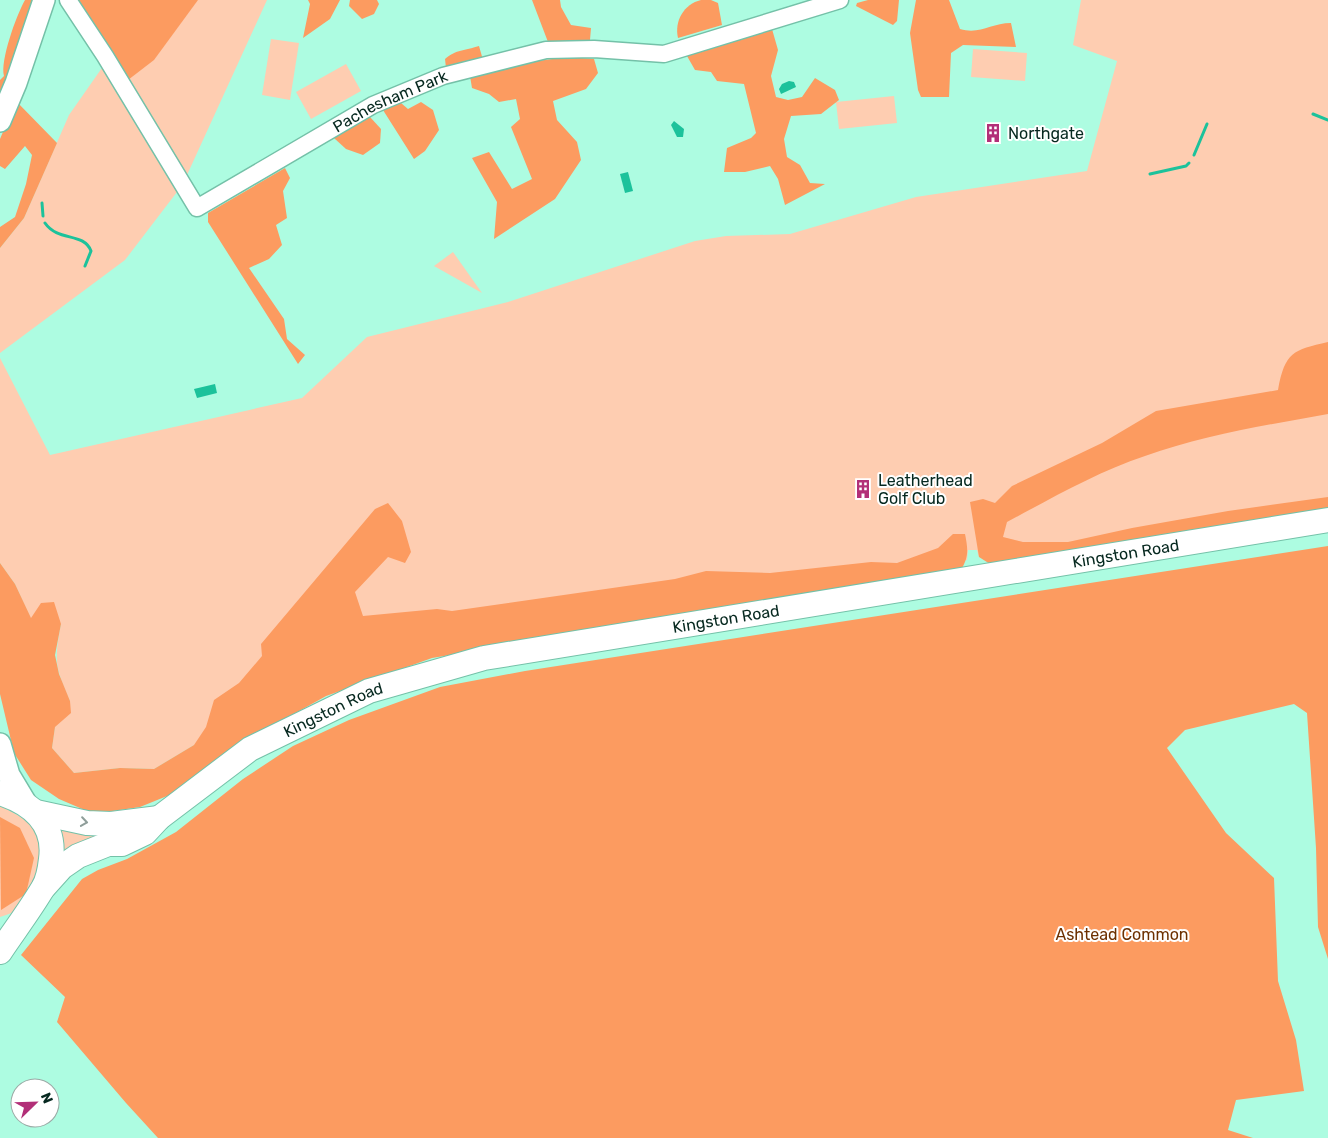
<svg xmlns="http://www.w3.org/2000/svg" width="1328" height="1138" font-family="Rubik,sans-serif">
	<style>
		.green { fill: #fecdb1 }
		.forest { fill: #fc9b60 }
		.water { fill: #1cc29b }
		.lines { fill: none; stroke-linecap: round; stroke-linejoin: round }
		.stream { stroke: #1cc29b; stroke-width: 3 }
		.minor-casing { stroke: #74c1a8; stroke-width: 19 }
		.major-casing { stroke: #74c1a8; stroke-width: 24 }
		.highway-casing { stroke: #74c1a8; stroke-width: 26 }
		.minor { stroke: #fff; stroke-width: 16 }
		.major { stroke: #fff; stroke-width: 21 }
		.highway { stroke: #fff; stroke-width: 24 }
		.oneway { stroke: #8f9e9a }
		.labels { text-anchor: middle; stroke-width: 4; stroke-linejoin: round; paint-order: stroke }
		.street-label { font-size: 16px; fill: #06281f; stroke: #fff }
		.poi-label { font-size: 16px; fill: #06281f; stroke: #fff; text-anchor: start }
		.park-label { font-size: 16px; fill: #6d3000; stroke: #fff }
	</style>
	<rect width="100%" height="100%" fill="#adfce1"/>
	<g class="green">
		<polygon points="168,0 267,0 187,175 177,192 125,260 0,353 0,248 24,218 69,115 104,65"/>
		<path d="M 1081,0 L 1328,0 L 1328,510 L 1090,550 L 979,557 L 977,550 L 968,550 L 967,560 L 432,657 L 326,696 L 263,731 L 194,745 L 154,769 L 120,768 L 74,773 L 52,748 L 55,727 L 70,701 C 55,666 54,661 61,624 L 31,619 L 15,584 L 0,563 L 0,358 L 50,455 L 302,398 L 367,337 L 508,302 L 695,241 L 726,236 L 790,234 L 916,197 L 1087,171 L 1117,61 L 1073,45 Z"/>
		<polygon points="271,39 299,43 290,100 262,95"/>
		<polygon points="973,49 1027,53 1025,81 971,77"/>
		<polygon points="346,64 361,91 311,119 296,92"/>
		<polygon points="894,96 897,123 839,129 836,102"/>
		<polygon points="453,252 482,293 434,266"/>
		<path d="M 0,806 C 22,816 47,831 44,859 C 43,866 38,874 36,881 C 28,901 22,911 0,917 Z"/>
		<polygon points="58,829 109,832 64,857"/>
	</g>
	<g class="forest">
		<path d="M 25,0 L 35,0 L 0,97 L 0,80 L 4,76 C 0,61 16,16 25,0 Z"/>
		<polygon points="75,0 198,0 154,60 128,80"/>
		<polygon points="308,0 340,0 330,19 303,38 310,4"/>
		<polygon points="350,0 377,0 379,4 374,14 362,19 349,6"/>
		<polygon points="532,0 560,0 561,7 571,25 591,28 590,40 548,42"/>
		<path d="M 701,0 L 711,0 L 718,3 L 722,25 L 678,38 C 674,21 684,4 701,0 Z"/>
		<polygon points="868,0 899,0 897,21 893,25 856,6 857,3"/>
		<path d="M 916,0 L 949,0 L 960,29 C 980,35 991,23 1011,23 L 1016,47 L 963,45 L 951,53 L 949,97 L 921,97 L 918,90 L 910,33 Z"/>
		<polygon points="772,29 778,50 771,76 776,97 788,100 802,97 815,78 835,90 839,100 821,114 791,116 784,139 787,157 800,165 810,183 825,184 785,205 778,179 770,166 745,172 724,172 727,148 751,138 756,133 744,84 717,81 711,72 695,70 687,56"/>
		<path d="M 479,46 L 483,60 L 446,68 L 445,59 C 457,49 464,51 479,46 Z"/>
		<polygon points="568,57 594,59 598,73 586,89 553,101 557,120 577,142 581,160 555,199 494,239 497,202 472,158 489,152 512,189 532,179 511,127 520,119 516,99 499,102 489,94 472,88 470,76 513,64"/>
		<polygon points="16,101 57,143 24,218 0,248 0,227 15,217 26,184 32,155 25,146 5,169 0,166 0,139"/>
		<polygon points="421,102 433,110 439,130 425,151 414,159 383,110 401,103 408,109"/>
		<polygon points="370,117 381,129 380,143 363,155 346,149 334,138"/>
		<polygon points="285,168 290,178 283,191 287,218 276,225 282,245 269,259 249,268 284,319 287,339 305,355 298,364 208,222 208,213"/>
		<path d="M 1328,342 L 1328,414 C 1267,425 1204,435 1145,456 C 1097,472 1052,498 1007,522 L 1003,537 L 1023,542 L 1068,542 L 1132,528 L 1228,511 L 1328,497 L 1328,510 L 1090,550 L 1053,553 L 990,564 L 979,557 L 970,502 L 983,499 L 995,503 L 1012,486 L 1102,443 L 1156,411 L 1278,390 C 1285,352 1293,350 1328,342 Z"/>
		<path d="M 388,503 L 402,521 L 411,552 L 405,563 L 388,557 L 355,592 L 363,616 L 437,609 L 452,611 L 675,579 L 706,571 L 770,573 L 871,562 L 897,563 L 938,548 L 953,534 L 965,534 C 968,549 969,557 961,570 L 432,658 L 326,696 L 263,731 L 172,794 L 140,807 L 113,811 L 87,811 L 59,799 L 31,780 L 14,753 L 0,694 L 0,563 L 15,584 L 31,618 L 41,603 L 54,602 L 61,624 L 55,655 L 59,674 L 70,701 L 71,713 L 55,727 L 52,748 L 74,773 L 120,768 L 154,769 L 194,745 L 206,727 L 214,700 L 239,683 L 262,656 L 261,644 L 375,509 Z"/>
		<polygon points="1328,546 1328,959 1318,927 1316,848 1307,713 1294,704 1185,730 1167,748 1226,833 1274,878 1278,981 1296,1040 1304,1091 1236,1100 1228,1130 1253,1138 158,1138 126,1103 57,1022 65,997 21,955 82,879 98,870 127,859 176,832 243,779 293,746 349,720 440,687 525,671"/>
		<polygon points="0,817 20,828 34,858 26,894 1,910"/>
	</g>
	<g class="water">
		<polygon points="789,81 794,82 796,87 781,94 779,89 782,84"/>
		<polygon points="674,121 684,129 683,137 677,137 671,125"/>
		<polygon points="628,172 633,191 625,193 620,174"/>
		<polygon points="215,384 217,393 197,398 194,389"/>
	</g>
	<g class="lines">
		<g class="stream">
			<polyline points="1313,114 1328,120"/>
			<polyline points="1194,155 1207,124"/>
			<polyline points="1150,174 1186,166 1189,163"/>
			<polyline points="42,203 43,216"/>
			<path d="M 45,223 C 58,242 84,232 91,251 L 85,266"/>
		</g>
		<g class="minor-casing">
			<g id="minor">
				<path id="s1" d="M 68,0 L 105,56 L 197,208 L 373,105 L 443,76 L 546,50 L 594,49 L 664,54 L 840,0"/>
			</g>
		</g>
		<g class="major-casing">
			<g id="major">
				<polyline points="0,121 16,83 44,0"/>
				<polyline points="0,744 9,775 27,805"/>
			</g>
		</g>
		<g class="highway-casing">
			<g id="highway">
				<path d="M 0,793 C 31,803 56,823 51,859 C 50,868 48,880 43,888 C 30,910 14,931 0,952"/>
				<polyline points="36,812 87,823 111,824 159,818"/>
				<path id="s2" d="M 44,887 L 62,867 L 78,856 L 108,844 L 122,844 L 145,833 L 159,818 L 250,749 L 369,691 L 484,658 L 1328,520"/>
			</g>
		</g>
		<use href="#minor" class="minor"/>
		<use href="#major" class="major"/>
		<use href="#highway" class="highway"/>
	</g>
	<defs><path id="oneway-chevron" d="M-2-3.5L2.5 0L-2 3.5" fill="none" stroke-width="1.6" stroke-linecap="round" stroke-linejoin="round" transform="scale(1.25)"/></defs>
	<use class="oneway" href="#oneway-chevron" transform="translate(84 822) rotate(8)"/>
	<defs>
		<g id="building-bare" transform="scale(1.5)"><path d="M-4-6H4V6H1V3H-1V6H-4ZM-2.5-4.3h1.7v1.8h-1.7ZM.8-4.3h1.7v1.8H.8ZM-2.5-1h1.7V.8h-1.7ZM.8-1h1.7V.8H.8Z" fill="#b22f78" stroke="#fff" stroke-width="2.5" paint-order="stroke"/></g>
	</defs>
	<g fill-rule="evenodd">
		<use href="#building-bare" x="993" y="133"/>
		<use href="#building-bare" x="863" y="489"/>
	</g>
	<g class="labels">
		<g class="street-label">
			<text dy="6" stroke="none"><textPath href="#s1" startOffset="466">Pachesham Park</textPath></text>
			<text dy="6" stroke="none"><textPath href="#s2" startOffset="1155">Kingston Road</textPath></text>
			<text dy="6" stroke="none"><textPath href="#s2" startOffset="750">Kingston Road</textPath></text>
			<text dy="6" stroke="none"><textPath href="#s2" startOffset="345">Kingston Road</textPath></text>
		</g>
		<g class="poi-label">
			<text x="1008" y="139">Northgate</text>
			<text x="878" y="486">Leatherhead<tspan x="878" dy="18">Golf Club</tspan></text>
		</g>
		<g class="park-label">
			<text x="1122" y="940">Ashtead Common</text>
		</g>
	</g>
	<g transform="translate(35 1103) rotate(67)"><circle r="24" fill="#ffffff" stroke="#9ba9a5"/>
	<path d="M0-4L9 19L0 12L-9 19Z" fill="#b22f78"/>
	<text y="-8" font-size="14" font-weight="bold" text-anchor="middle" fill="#06281f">N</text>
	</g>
</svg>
